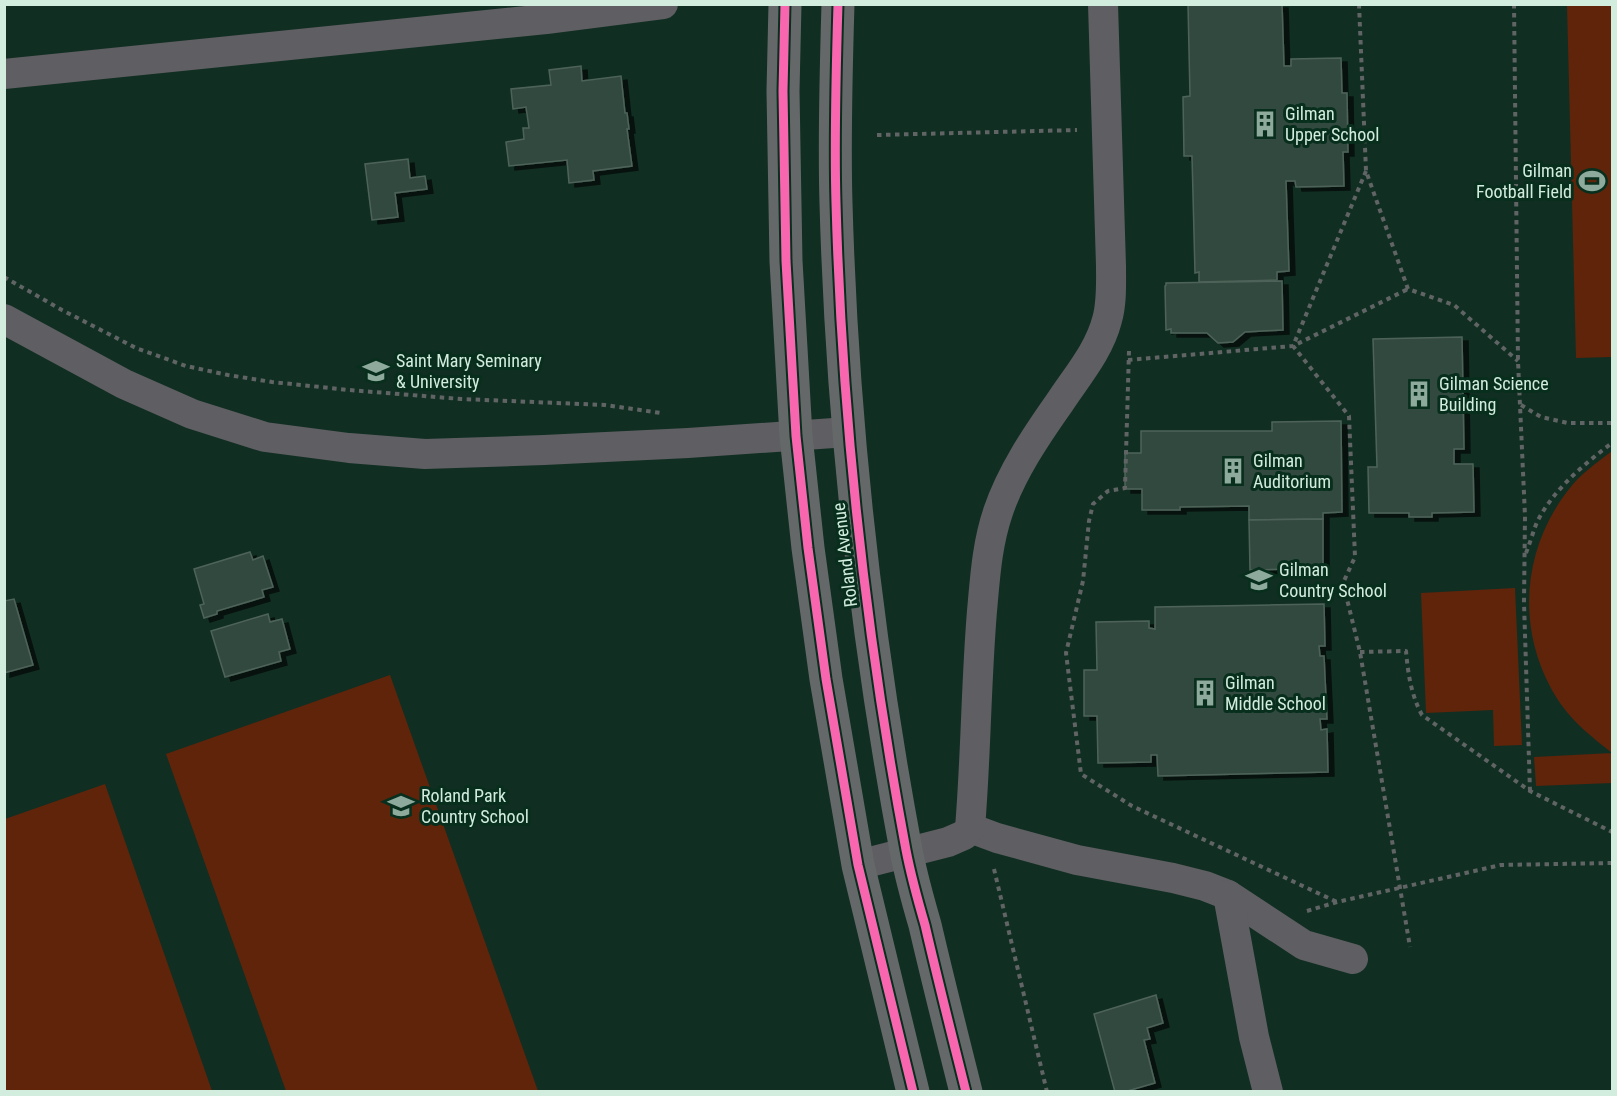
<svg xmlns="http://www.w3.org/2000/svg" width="1617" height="1096" font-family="'Roboto Condensed',sans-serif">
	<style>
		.green { fill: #60240a }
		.building { fill: #33493f; stroke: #4e645a; stroke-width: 1.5; filter: url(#shadow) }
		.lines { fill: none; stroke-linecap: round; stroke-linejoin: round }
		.path { stroke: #606464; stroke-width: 4; stroke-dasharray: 4.5 4.5; stroke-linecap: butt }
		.minor { stroke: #5f5e62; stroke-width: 30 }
		.major { stroke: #656869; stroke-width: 33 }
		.cycleway-casing { stroke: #082f1d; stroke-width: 13 }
		.cycleway { stroke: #f766af; stroke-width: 9 }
		.labels { text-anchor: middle; stroke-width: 6; stroke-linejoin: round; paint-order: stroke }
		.poi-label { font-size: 18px; fill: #d2ecdd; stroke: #082f1d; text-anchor: start }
		.street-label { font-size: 18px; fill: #d2ecdd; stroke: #082f1d }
	</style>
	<defs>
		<filter id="shadow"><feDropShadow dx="6" dy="4" stdDeviation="0" flood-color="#0009"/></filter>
	</defs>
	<rect width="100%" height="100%" fill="#112e22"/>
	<g class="green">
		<polygon points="1567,5 1612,5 1612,357 1576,358"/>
		<path d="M 1612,451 L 1612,783 L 1536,786 L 1534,757 L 1612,753 C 1593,738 1574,723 1560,703 C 1514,634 1520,546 1574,483 C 1585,471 1599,461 1612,451 Z"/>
		<polygon points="1515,588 1522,745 1494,746 1493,710 1426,713 1421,593"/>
		<polygon points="390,675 538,1091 286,1091 166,754"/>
		<polygon points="105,784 212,1091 5,1091 5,819"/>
	</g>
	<g class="building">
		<polygon points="1188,4 1282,4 1284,66 1291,66 1291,59 1341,58 1342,93 1347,93 1348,152 1343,152 1344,186 1296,187 1295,181 1286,181 1289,271 1277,272 1277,280 1199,282 1199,272 1195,273 1192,156 1184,156 1183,97 1190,96"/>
		<polygon points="581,66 582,81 621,76 625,113 627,113 629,129 627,129 632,166 593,171 594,180 569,183 567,160 509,166 506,142 524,139 523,128 529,128 526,107 513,109 511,89 551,85 549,70"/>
		<polygon points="408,159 410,178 425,176 427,189 395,193 398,217 372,220 365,164"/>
		<polygon points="1282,281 1283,330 1245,332 1233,342 1218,343 1207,333 1171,333 1171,329 1166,330 1165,286 1166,285 1166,283"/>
		<polygon points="1462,337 1464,449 1454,449 1454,464 1473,464 1474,512 1432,513 1432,517 1409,517 1409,513 1369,513 1368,467 1377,467 1373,339"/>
		<polygon points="1341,421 1342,512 1323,513 1323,519 1249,520 1249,506 1180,507 1180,510 1142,510 1142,489 1125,489 1125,453 1141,453 1141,431 1272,431 1272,422"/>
		<polygon points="1323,519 1323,568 1250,570 1249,520"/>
		<polygon points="250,552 253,560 263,556 273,587 262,590 264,597 217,611 217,614 204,618 200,605 204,604 194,569"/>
		<polygon points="14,599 33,665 4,673 4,601"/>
		<polygon points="1324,604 1325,646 1319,646 1320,656 1324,656 1327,719 1320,719 1321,730 1327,729 1328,772 1158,776 1157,755 1151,755 1151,762 1098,763 1097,716 1084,716 1084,670 1097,670 1096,622 1149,621 1149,628 1155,629 1155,607"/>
		<polygon points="268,614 270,622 282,619 290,649 279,652 281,661 225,677 211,631"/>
		<polygon points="1156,995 1163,1023 1147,1028 1150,1039 1144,1040 1155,1083 1124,1092 1115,1092 1094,1014"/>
	</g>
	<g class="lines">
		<g class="path">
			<polyline points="1359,4 1366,171 1408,289 1454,305 1518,361"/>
			<polyline points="1514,4 1518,361 1525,516 1524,603 1530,791"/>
			<polyline points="877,135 1077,130"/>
			<polyline points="1366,171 1293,346 1349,416 1355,557 1343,583 1360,652 1410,947"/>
			<polyline points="4,277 62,310 136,348 186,366 228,375 272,382 349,390 461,399 605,405 661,413"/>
			<polyline points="1129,351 1125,488 1108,491 1093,504 1089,521 1083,581 1066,653 1081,774 1132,806 1337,902"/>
			<polyline points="1128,360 1293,346 1408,289"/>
			<polyline points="1521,405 1541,417 1568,423 1612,423"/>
			<path d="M 1526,553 C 1530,543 1533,532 1537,522 C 1554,489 1583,465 1612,443"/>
			<path d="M 1360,652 L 1406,651 C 1408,673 1411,695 1422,715 L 1530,791 L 1612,832"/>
			<polyline points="994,869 1047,1092"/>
			<polyline points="1307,911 1337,902 1501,865 1612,863"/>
		</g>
		<g class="minor">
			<polyline points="4,74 546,19 663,4"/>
			<polyline points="4,319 124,384 192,414 265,437 349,448 425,454 544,450 688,443 848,432"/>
			<polyline points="970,828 997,838 1077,860 1173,878 1205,886 1228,895 1304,945 1353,959"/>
			<path d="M 858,865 L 948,842 L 964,835 L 970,828 C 976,756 976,683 982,611 C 985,578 987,544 998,512 C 1011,473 1036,436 1060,402 C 1077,376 1099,351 1107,320 C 1112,303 1111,284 1111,266 L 1103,4"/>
			<polyline points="1228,895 1254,1037 1268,1092"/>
		</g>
		<g class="major">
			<polyline points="785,4 783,91 786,261 796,436 808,548 826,679 858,865 913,1092"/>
			<path d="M 838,4 C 836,71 834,137 836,203 C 842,421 866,637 906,850 C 911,876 918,901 925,925 C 938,981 952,1036 966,1092"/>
		</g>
		<g class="cycleway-casing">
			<g id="cycleway">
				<polyline points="785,4 783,91 786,261 796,436 808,548 826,679 858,865 913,1092"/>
				<path d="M 838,4 C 836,71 834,137 836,203 C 842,421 866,637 906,850 C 911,876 918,901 925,925 C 938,981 952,1036 966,1092"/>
			</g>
		</g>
		<use href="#cycleway" class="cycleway"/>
	</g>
	<defs>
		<g id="building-bare" transform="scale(2.07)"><path d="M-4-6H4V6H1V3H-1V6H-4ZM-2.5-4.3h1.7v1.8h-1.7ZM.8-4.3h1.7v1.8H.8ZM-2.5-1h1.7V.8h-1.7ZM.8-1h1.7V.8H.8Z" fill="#8eaa9c" stroke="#082f1d" stroke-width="2.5" paint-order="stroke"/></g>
		<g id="stadium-bare" transform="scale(2.07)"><path d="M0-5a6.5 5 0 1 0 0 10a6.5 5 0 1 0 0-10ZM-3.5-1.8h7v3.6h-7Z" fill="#8eaa9c" stroke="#082f1d" stroke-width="2.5" paint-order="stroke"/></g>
		<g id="university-bare" transform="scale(2.07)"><path d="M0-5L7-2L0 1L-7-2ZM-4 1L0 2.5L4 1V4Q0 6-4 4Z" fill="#8eaa9c" stroke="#082f1d" stroke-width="2.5" paint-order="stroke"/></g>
		<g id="school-bare" transform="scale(2.07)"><path d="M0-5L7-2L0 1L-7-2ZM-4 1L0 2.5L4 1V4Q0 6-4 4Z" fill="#8eaa9c" stroke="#082f1d" stroke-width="2.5" paint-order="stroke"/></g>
	</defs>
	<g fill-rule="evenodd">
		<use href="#building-bare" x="1265" y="124"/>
		<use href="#stadium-bare" x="1592" y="181"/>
		<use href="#university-bare" x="376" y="371"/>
		<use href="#building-bare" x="1419" y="394"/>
		<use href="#building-bare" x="1233" y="471"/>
		<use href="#school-bare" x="1259" y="580"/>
		<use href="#building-bare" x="1205" y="693"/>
		<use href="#school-bare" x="401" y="806"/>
	</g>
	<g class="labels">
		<g class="poi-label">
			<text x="1285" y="120">Gilman<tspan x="1285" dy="21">Upper School</tspan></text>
			<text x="1572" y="177" text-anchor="end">Gilman<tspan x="1572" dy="21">Football Field</tspan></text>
			<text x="396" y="367">Saint Mary Seminary<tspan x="396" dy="21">&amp; University</tspan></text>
			<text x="1439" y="390">Gilman Science<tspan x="1439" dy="21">Building</tspan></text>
			<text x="1253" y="467">Gilman<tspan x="1253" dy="21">Auditorium</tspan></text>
			<text x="1279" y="576">Gilman<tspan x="1279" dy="21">Country School</tspan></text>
			<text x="1225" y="689">Gilman<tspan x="1225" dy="21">Middle School</tspan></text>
			<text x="421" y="802">Roland Park<tspan x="421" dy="21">Country School</tspan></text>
		</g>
		<g class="street-label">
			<text transform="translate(845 555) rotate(-97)" y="6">Roland Avenue</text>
		</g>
	</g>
	<rect width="1617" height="1096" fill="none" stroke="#d2ecdd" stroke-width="12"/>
</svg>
